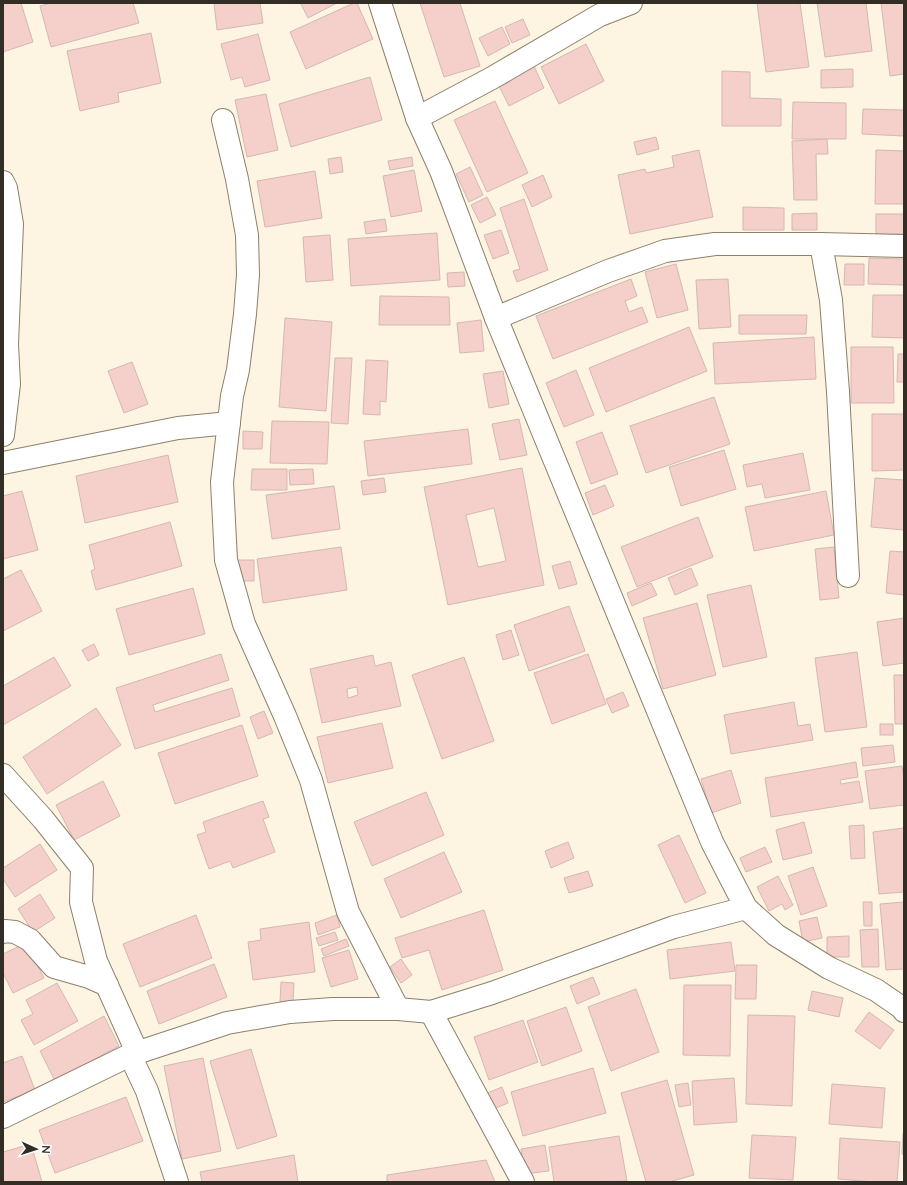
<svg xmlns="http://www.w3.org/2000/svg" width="907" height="1185" font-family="Lato,sans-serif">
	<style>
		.building { fill: #f5cfc9; stroke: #d4b8b4; fill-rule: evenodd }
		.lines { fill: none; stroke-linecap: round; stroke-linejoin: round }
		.minor-casing { stroke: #8b806c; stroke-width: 24 }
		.minor { stroke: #fff; stroke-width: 22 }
	</style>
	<rect width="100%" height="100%" fill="#fdf4e2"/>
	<g class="building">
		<polygon points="3,3 21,3 33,42 3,52"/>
		<polygon points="51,3 133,3 139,23 51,47 40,6"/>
		<polygon points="214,3 260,3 263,23 217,30"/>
		<polygon points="303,3 337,3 308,18 301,4"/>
		<polygon points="354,3 357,3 373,39 306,69 290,32"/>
		<polygon points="420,3 460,3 480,66 444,77"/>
		<polygon points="757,3 800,3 809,67 766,72"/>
		<polygon points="817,3 866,3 872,51 825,57"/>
		<polygon points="881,3 904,3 904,74 890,76"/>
		<polygon points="523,19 530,35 512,43 505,27"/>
		<polygon points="502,27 510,44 488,56 479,38"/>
		<polygon points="151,33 161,83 118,93 119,102 80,111 67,51"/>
		<polygon points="258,34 270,80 245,87 242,77 231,80 221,44"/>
		<polygon points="586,44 604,81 559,104 541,67"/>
		<polygon points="534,66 544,88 509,106 498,84"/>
		<polygon points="853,69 853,87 821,88 821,70"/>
		<polygon points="722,71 750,72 750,98 781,99 781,126 722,126"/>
		<polygon points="370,77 382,120 291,147 279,104"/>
		<polygon points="266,94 278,150 247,157 235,100"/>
		<polygon points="495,101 528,173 487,192 454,120"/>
		<polygon points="793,102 846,103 846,139 792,139"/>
		<polygon points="863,109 904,110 904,136 862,134"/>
		<polygon points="656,137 659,149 637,155 634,142"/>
		<polygon points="827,139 828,154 816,154 817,200 794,200 792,141"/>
		<polygon points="699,150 713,217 630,234 618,175 645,169 646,173 674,167 672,156"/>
		<polygon points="876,150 904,151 904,204 875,204"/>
		<polygon points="341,157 343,172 330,174 328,159"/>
		<polygon points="412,157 413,166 390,170 388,161"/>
		<polygon points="470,167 483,195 469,202 456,174"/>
		<polygon points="414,170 422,211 391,217 383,176"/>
		<polygon points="315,171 322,218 265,227 257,181"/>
		<polygon points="543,175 552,197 532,207 522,185"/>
		<polygon points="487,197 496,215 480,223 471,205"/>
		<polygon points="524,199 548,270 517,282 513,271 520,269 500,208"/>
		<polygon points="743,207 784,208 784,230 743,230"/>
		<polygon points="817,213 817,230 792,230 792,214"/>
		<rect x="876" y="214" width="28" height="20"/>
		<polygon points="385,219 387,231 366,234 364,222"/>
		<polygon points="501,230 509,253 493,259 484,235"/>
		<polygon points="437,233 440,280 351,286 348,239"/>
		<polygon points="330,235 333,280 306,282 303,237"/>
		<polygon points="869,258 904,259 904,285 868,284"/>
		<polygon points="676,264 688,310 657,318 645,272"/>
		<polygon points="845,264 864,264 864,285 844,285"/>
		<polygon points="464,272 465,286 448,287 447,273"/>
		<polygon points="631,279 637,296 625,301 629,312 642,307 648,322 553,359 536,316"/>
		<polygon points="728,279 731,327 699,329 696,280"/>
		<polygon points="873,295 904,295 904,338 872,337"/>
		<polygon points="380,296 449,297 450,325 379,325"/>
		<polygon points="739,315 807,315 806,334 739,334"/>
		<polygon points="285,318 332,322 326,411 279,407"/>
		<polygon points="481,320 484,351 460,353 457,323"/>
		<polygon points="689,327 707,371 606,412 589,368"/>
		<polygon points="814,337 816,379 715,384 713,343"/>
		<polygon points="851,347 893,347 894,403 851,403"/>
		<polygon points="898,354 904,354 904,382 897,382"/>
		<polygon points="335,358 352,358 348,424 331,423"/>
		<polygon points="366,360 388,361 386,402 380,401 380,415 363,414"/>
		<polygon points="132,362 148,404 124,413 108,371"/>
		<polygon points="576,370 594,415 564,427 546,383"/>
		<polygon points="503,371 509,404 489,408 483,374"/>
		<polygon points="714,397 730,444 646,473 630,426"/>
		<polygon points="872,414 904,414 904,470 872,471"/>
		<polygon points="519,419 527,455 500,460 492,424"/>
		<polygon points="272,421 329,422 327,464 270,463"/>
		<polygon points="468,429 472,464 368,476 364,441"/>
		<polygon points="243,431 263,432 262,449 243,449"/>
		<polygon points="602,432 618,474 591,484 576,442"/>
		<polygon points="724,450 736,489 681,506 669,467"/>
		<polygon points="803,453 810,490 765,498 762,484 747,487 743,465"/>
		<polygon points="168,455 178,502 85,523 76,476"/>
		<path d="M 522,468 L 544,585 L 448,605 L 424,487 ZM 494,508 L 506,561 L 478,567 L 466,515 Z"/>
		<polygon points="252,469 287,469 287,490 251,490"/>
		<polygon points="313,469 314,484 290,485 289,470"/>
		<polygon points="384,478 386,492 363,495 361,481"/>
		<polygon points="875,478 904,480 904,530 871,527"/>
		<polygon points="605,485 614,506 593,515 585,493"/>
		<polygon points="334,486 340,529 272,539 266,495"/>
		<polygon points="22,491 38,550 3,559 3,496"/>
		<polygon points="826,491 834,535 754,551 745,507"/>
		<polygon points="698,517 713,557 637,587 621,547"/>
		<polygon points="170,522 182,566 96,590 91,571 95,569 89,545"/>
		<polygon points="341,547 347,590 263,603 257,559"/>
		<polygon points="834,547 839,598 820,600 815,549"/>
		<polygon points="890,551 904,552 904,595 886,593"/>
		<rect x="237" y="560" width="17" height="21"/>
		<polygon points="570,561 577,584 559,589 552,566"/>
		<polygon points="691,568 698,585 675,595 668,578"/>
		<polygon points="21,570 42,611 3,631 3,579"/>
		<polygon points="651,583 657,595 632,606 627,593"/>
		<polygon points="751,585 767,657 723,667 707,595"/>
		<polygon points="193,588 205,634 129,655 116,609"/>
		<polygon points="697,603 716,675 663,689 643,618"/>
		<polygon points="569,606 585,651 529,671 514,625"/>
		<polygon points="904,618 904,663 883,666 877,622"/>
		<polygon points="511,630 519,655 503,660 496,635"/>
		<polygon points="94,644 99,655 88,661 82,650"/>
		<polygon points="857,652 867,727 825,732 815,658"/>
		<polygon points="221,654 229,680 153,705 155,712 232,688 240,716 135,749 116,688"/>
		<polygon points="588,654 606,704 552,724 534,673"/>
		<path d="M 373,655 L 375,666 L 391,662 L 401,706 L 322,723 L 310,669 ZM 357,687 L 358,695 L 348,698 L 347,689 Z"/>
		<polygon points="54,657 71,686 3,725 3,686"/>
		<polygon points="464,657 494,741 442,759 412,675"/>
		<polygon points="894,675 904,675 904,724 895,724"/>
		<polygon points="623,692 629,706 612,713 606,699"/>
		<polygon points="794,702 798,726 810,724 813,740 731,754 724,715"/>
		<polygon points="96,708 121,745 47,794 23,757"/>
		<polygon points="264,711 273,733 258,739 250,717"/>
		<polygon points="382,723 393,768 328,783 317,737"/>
		<rect x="880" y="724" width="13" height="11"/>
		<polygon points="242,725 258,776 175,804 158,753"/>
		<polygon points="893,745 895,762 863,766 861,748"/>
		<polygon points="856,762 858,777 840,780 841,784 859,781 863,802 771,817 765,778"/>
		<polygon points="902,766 904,778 904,805 870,809 865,771"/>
		<polygon points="731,770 741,803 711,813 701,779"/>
		<polygon points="103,781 120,816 74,840 56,805"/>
		<polygon points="426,792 444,835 372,866 354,822"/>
		<polygon points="263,801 269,817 263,819 275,852 233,868 230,861 209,869 197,835 206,832 203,822"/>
		<polygon points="804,822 812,853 783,860 776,830"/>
		<polygon points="864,825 865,858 851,859 849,826"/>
		<polygon points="904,828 904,892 879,894 873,832"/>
		<polygon points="679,835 706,893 685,903 658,845"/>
		<polygon points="568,842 574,858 551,868 545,851"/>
		<polygon points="40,844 57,870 15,897 3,879 3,868"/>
		<polygon points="765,847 772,862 746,872 740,858"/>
		<polygon points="444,852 462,892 401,918 384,879"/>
		<polygon points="813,867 827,906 801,915 788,876"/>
		<polygon points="588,871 593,886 569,893 564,878"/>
		<polygon points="778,876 793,905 785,910 782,904 769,911 757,887"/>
		<polygon points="40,894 55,918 33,932 18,909"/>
		<polygon points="863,902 872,902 872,926 864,926"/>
		<polygon points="904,902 904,969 886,970 880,904"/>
		<polygon points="484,910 503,970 442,990 429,950 402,958 395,938"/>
		<polygon points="196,915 212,958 140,987 123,944"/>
		<polygon points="337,915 340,927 318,935 315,923"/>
		<polygon points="817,917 822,938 803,942 799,921"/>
		<polygon points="309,922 315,972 253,980 248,942 261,940 260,929"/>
		<polygon points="878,929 879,967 862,967 860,930"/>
		<polygon points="335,932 338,940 319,946 316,938"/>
		<polygon points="849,936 849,957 827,957 827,937"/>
		<polygon points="346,939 349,946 324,956 321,949"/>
		<polygon points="731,942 735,971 670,979 667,950"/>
		<polygon points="26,943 44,978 13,993 3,973 3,954"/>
		<polygon points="349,950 358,979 331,987 322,958"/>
		<polygon points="401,959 412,975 401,983 390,967"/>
		<polygon points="214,964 227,997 159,1024 147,991"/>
		<polygon points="736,965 757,965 756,999 735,999"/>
		<polygon points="593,977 600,994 577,1004 570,986"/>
		<polygon points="281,982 294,983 293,1003 280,1002"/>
		<polygon points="57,983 78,1021 34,1045 21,1020 33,1014 26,1000"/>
		<polygon points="684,985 731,985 730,1056 683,1055"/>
		<polygon points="636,989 659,1052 611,1071 588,1007"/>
		<polygon points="812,991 843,998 839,1017 808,1010"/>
		<polygon points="566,1007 582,1051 542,1066 527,1021"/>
		<polygon points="869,1012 894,1030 880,1049 855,1031"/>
		<polygon points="748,1015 795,1016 792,1106 746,1104"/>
		<polygon points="104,1016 119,1046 55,1081 40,1051"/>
		<polygon points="523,1020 538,1062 489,1080 474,1037"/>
		<polygon points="251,1049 277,1136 237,1149 210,1061"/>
		<polygon points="22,1056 35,1090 3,1102 3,1063"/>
		<polygon points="203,1058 221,1151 182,1159 164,1066"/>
		<polygon points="593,1068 606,1113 523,1136 511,1092"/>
		<polygon points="734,1078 737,1122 694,1125 692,1081"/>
		<polygon points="667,1080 694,1175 669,1182 646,1182 621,1093"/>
		<polygon points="688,1083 691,1105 679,1107 675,1085"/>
		<polygon points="832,1084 885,1088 882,1128 829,1124"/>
		<polygon points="502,1087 508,1103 491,1110 485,1094"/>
		<polygon points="126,1097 143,1141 55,1173 39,1130"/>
		<polygon points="903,1133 904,1133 904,1154 902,1154"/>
		<polygon points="752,1135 796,1137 793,1180 749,1178"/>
		<polygon points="619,1136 627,1181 554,1182 549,1147"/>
		<polygon points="840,1138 900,1142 897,1182 874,1182 838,1179"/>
		<polygon points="31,1144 42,1182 3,1182 3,1152"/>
		<polygon points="545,1145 549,1171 524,1174 521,1149"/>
		<polygon points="294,1155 298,1182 202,1182 200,1172"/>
		<polygon points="486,1160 495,1182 387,1182 387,1175"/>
	</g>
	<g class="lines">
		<g class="minor-casing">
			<g id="minor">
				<polyline points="380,3 417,118 441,171 496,318 712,842 746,908 776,935 829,968 876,990 902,1008 904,1011"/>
				<polyline points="417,118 492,78 600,15 631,3"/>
				<polyline points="223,120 237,179 247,235 248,275 245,314 238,370 232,396 222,482 226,560 244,624 285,716 311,780 348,912 398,1009"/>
				<polyline points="3,182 6,188 12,224 7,344 9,384 3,435"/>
				<polyline points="821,244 831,300 838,392 848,576"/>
				<polyline points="496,318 608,271 665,251 715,244 821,244 904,246"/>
				<polyline points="3,463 178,428 229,423"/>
				<polyline points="3,775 43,819 82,868 81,902 96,961 137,1052"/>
				<polyline points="3,932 5,931 15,932 30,940 54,967 89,977 107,985"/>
				<polyline points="431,1012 523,1182"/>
				<polyline points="130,1055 147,1091 177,1182"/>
				<polyline points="3,1117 130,1055 227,1023 290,1012 333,1009 398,1009 431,1012 492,993 674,927 746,908"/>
			</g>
		</g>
		<use href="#minor" class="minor"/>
	</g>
	<rect width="907" height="1185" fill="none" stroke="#322d25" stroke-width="8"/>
	<g transform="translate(36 1149) rotate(93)" stroke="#ffffff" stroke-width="3" paint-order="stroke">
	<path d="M0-3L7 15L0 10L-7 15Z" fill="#322d25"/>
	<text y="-6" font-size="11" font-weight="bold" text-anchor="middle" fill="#322d25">N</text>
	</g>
</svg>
